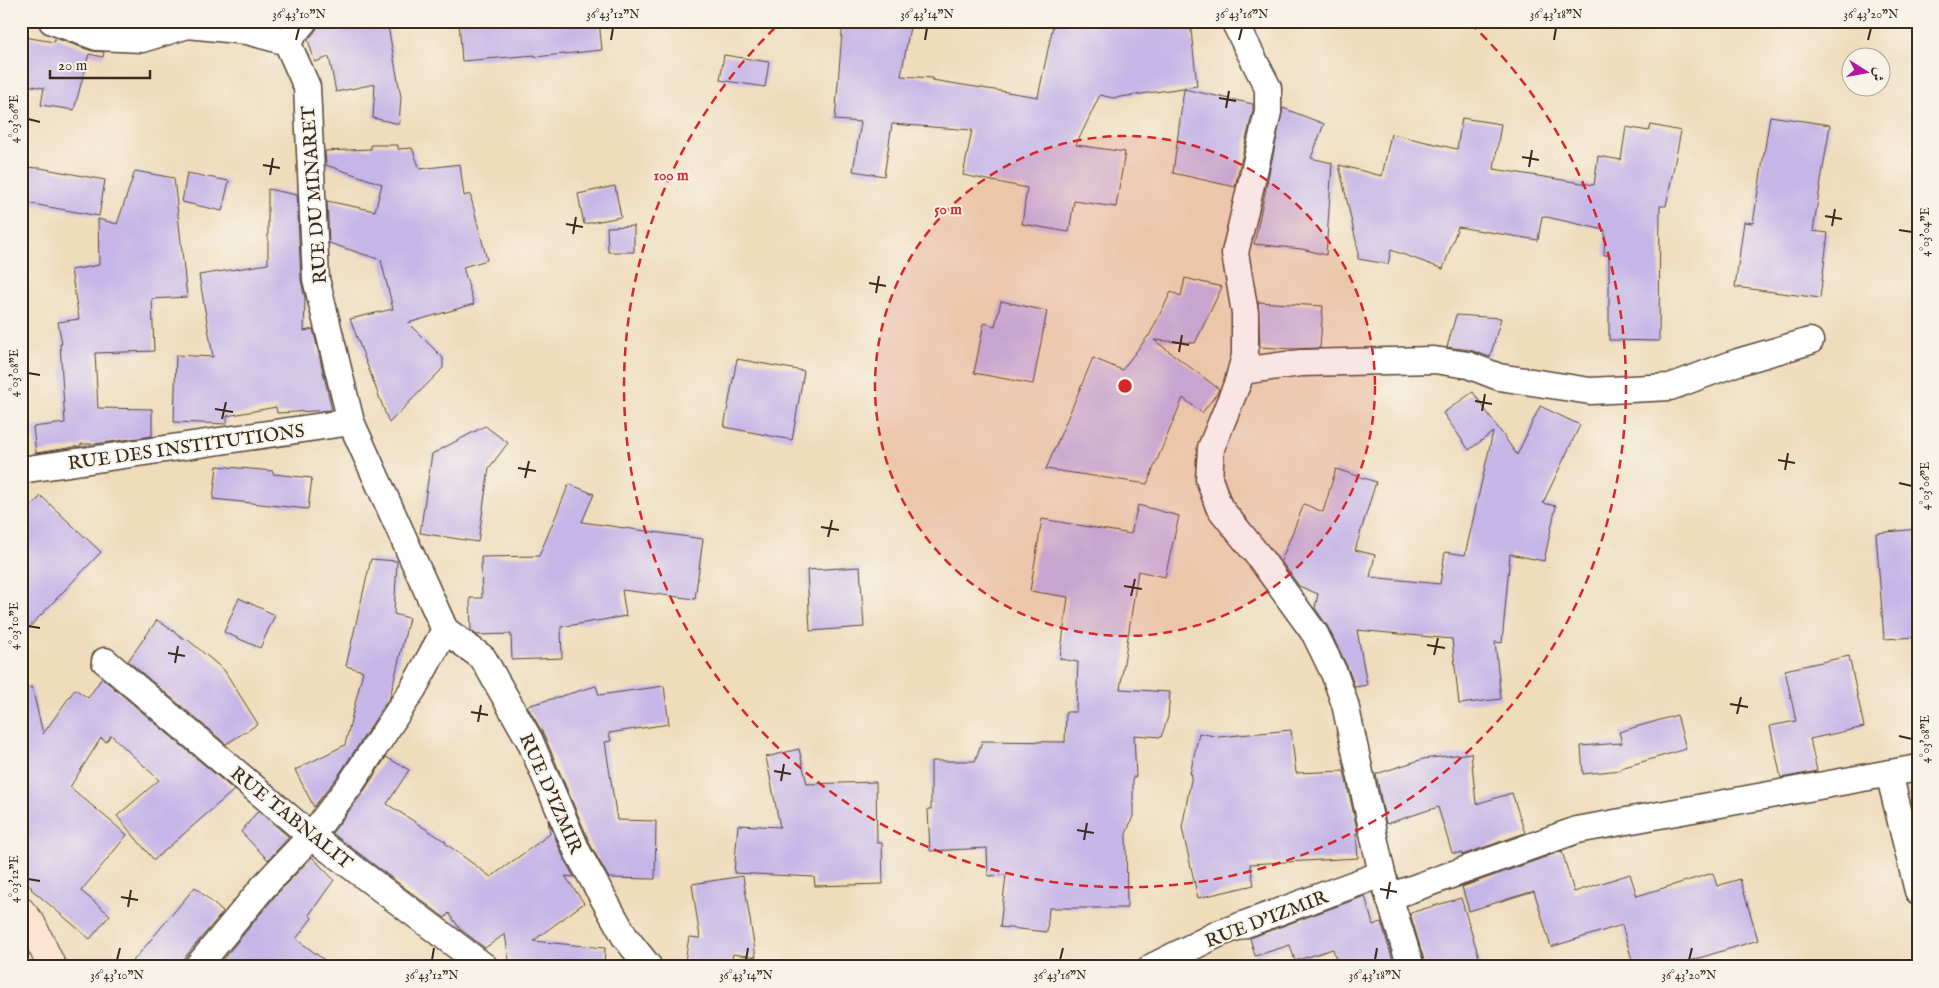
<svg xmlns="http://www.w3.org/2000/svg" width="1939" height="988" font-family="'IM FELL English',Amiri,serif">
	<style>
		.building { fill: #c6b6e7 }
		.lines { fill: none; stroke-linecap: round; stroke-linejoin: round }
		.street-casing { stroke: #564536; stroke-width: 29 }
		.secondary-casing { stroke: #564536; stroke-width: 30 }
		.street { stroke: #fff; stroke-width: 26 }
		.secondary { stroke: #fde4d1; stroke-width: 28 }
		.ticks { fill: none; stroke: #3b2a1e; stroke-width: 2 }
		.ring { fill: none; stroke: #d62828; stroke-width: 2.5; stroke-dasharray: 9 6 }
		.labels { text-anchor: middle; stroke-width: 4; stroke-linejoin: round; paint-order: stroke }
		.street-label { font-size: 19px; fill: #3b2a1e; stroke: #f7f3e8 }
		.centre { fill: #d62828; stroke: #f7f3e8; stroke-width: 2.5 }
		.ring-label { font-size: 15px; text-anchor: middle; font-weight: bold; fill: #d62828; stroke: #f7f3e8; stroke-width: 4; stroke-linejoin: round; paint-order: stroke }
		.neatline { fill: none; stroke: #3b2a1e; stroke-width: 2 }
		.ticks-label { font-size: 12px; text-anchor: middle; fill: #3b2a1e }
	</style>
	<rect width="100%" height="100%" fill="#f7f3e8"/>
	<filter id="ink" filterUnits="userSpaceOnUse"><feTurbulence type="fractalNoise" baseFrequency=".02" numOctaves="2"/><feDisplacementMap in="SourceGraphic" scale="10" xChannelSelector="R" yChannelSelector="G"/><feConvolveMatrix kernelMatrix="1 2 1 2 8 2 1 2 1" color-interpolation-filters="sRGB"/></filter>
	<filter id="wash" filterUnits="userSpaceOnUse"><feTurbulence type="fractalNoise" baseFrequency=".0096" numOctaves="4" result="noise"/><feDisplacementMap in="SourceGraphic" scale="20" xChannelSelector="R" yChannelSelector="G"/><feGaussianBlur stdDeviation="1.12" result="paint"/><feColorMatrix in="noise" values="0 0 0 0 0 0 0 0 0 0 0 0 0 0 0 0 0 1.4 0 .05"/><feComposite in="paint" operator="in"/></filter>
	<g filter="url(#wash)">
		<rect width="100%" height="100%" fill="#efdcbb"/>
		<g id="blocks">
			<g class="building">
				<polygon points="319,21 387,21 401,97 399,124 373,118 375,84 336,92 329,57 315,62 308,40 316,30"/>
				<polygon points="459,21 599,21 602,50 535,57 535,55 462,61"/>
				<polygon points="843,21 911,21 901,76 933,78 932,80 1038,97 1054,21 1190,21 1197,86 1113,98 1100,95 1076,145 1125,152 1116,207 1074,201 1069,232 1022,224 1027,188 963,175 972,130 892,124 884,176 853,171 861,122 835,120"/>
				<polygon points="24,37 54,42 55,38 92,51 104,52 103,57 89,54 74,110 41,105 44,88 21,84 21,56"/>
				<polygon points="724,55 769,62 765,87 720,80"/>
				<polygon points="1184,89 1253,104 1253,110 1235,187 1173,173"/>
				<polygon points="1283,108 1324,124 1311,158 1332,163 1326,255 1302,249 1254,244"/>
				<polygon points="1770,116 1830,125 1813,231 1828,233 1820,298 1735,287 1744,222 1753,223"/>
				<polygon points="1462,118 1501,124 1494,169 1594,185 1598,156 1621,160 1626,127 1649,131 1651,125 1681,131 1666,206 1660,206 1659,341 1609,340 1609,255 1604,255 1605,230 1542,216 1538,240 1458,227 1443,269 1391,250 1388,264 1358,259 1358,250 1339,165 1382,176 1391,134 1457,149"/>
				<polygon points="371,145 398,145 398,149 412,148 420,169 460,164 464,196 470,194 487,260 463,267 474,304 408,323 443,358 443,368 389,423 350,319 393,309 381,260 329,243 327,201 375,211 382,184 326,165 325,151 371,149"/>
				<polygon points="21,167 40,168 105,180 99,216 21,202"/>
				<polygon points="135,171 174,178 187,297 152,299 154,351 95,353 98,408 152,409 152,436 95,444 81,444 81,446 36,453 33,427 65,423 60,344 62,344 58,322 79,319 71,270 99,265 98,219 117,224"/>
				<polygon points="187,173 229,181 222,211 182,202"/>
				<polygon points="615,186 621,217 584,224 578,194"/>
				<polygon points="268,189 297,195 301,280 305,299 304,331 313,329 332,410 277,413 276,407 227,416 227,424 174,422 176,355 213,357 199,275 268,264"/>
				<polygon points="634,226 634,252 608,252 607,227"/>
				<polygon points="1185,278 1222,287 1195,343 1154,340 1219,389 1218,392 1202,413 1183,398 1147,484 1046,469 1093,358 1122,370 1148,336 1149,336 1171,292 1181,296"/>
				<polygon points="1001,301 1047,311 1033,384 974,373 984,323 995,326"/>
				<polygon points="1258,302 1323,306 1320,348 1293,349 1260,347"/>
				<polygon points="1456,315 1501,318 1490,357 1470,350 1447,347"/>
				<polygon points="737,359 804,371 792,440 724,427"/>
				<polygon points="1473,392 1517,455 1540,406 1580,425 1543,503 1556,506 1544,561 1510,554 1502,643 1495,642 1501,699 1459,704 1452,639 1357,630 1367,685 1355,687 1347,666 1328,627 1315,608 1318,594 1299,586 1281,561 1304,504 1323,512 1336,469 1376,482 1355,550 1375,555 1370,577 1440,584 1445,552 1465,555 1493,432 1469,450 1443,413"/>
				<polygon points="485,426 508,443 489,468 478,542 420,533 432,454"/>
				<polygon points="217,466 273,471 273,474 312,478 308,509 213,499"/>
				<polygon points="569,484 594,494 582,522 703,539 695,599 622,590 626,616 561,627 562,658 512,660 511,634 477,635 471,631 470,598 482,598 481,557 539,556"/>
				<polygon points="41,496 101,552 21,636 21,517"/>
				<polygon points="1138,505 1179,516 1165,577 1138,571 1120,689 1170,692 1168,717 1161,737 1134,735 1136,777 1133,777 1133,816 1126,834 1127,908 1049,908 1047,932 1000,927 1006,875 988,876 987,848 930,851 928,809 931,809 931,761 975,761 982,741 1065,742 1066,712 1076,712 1078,662 1060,659 1068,597 1030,591 1042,519 1131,534"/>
				<polygon points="1918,529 1918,637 1884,639 1876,533"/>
				<polygon points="371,559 397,561 394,614 409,618 390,697 338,776 314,807 295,770 345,745 363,671 346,666"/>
				<polygon points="860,567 864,627 810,631 807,570"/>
				<polygon points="239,598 275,615 260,648 224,632"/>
				<polygon points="157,620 186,640 187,639 224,670 258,724 226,744 128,661"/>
				<polygon points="1849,656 1864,727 1810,739 1817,771 1781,778 1770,726 1796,721 1785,670"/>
				<polygon points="102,678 234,790 154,860 117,816 159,780 111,735 106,742 101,738 70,787 127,835 81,891 110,915 90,939 31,889 32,888 21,879 21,688 32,687 43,734 75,689 88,698"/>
				<polygon points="596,686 599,695 664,686 669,724 609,733 611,741 605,742 617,820 656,821 655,879 609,878 591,846 544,735 527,706"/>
				<polygon points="1677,715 1686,749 1621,768 1621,770 1583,774 1581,746 1622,743 1619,732"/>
				<polygon points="1291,730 1296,773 1344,771 1358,833 1356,833 1358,858 1250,864 1254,885 1198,898 1182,828 1192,774 1190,774 1199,733 1219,737"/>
				<polygon points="799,749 807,784 876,782 877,843 882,843 883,884 815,886 814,877 734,873 738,825 780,827 766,757"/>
				<polygon points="1471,753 1476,804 1512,793 1525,833 1462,855 1462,853 1452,853 1438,807 1386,824 1376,774 1423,759"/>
				<polygon points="386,757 409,770 387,804 446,842 445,843 491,877 550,834 548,820 564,859 574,877 565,876 584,903 533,941 605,948 604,967 510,967 505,934 485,948 460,929 449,913 445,918 332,833 362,794"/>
				<polygon points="258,811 289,837 268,860 241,832"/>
				<polygon points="1562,851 1574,892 1630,874 1637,896 1713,873 1717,886 1740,879 1758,940 1670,967 1634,967 1622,925 1551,947 1534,891 1469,911 1462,887"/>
				<polygon points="312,857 334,880 309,915 312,918 296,939 334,967 217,967 275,896"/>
				<polygon points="743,876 756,957 733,954 730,967 684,967 689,937 700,938 692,884"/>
				<polygon points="195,887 223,912 185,957 182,967 128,967"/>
				<polygon points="1365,896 1373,925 1381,922 1395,967 1338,967 1333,949 1295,961 1290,945 1255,956 1250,938"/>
				<polygon points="1461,898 1482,967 1426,967 1410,913"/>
			</g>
		</g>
	</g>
	<g filter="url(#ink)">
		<use href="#blocks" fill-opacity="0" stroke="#564536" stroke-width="1"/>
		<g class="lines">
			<g class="street-casing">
				<g id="street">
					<polyline points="52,21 97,37 142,39 188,25 247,31 287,42 307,87 316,279 351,422 445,630"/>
					<polyline points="1234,21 1268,88 1268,112 1235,253 1245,313 1245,356 1238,382 1211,448 1209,479 1219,507 1260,558 1315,634 1334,673 1345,704 1382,874 1411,967"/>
					<polyline points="287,42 304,21"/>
					<polyline points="1241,371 1301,363 1434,360 1468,365 1499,377 1590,391 1670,387 1738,362 1810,341"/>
					<polyline points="21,470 351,422"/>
					<polyline points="445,630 483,658 530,741 578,853 625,937 649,967"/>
					<polyline points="105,661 311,836 485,967"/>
					<polyline points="1889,773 1918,891"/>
					<polyline points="1389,897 1577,830 1918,768"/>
					<polyline points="197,967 264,886 311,836 350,785 413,689 445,630"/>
					<polyline points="1152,967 1218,934 1382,874"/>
				</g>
			</g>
			<g class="secondary-casing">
				<polyline id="secondary" points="21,911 31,923 52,967"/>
			</g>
			<use href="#street" class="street"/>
			<use href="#secondary" class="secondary"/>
		</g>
	</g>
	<path class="ticks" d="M 296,40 L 299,28M 611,40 L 613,28M 925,40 L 927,28M 1239,40 L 1242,28M 1554,40 L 1556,28M 1868,40 L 1871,28M 1219,98 L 1236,101M 1226,108 L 1229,91M 28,119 L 40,122M 1522,157 L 1539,160M 263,165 L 280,168M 1529,167 L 1532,150M 270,175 L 273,158M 1825,216 L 1842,219M 566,224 L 583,227M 1832,226 L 1835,209M 1899,230 L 1912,232M 573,234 L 576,217M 869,283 L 886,286M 876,293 L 879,276M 1172,342 L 1189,345M 1179,352 L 1182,335M 28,373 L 40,375M 1475,401 L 1492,404M 215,409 L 233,412M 1482,411 L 1485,394M 222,419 L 226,402M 1778,460 L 1795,463M 518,468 L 536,471M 1785,470 L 1788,453M 525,478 L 529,461M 1899,483 L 1912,486M 821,527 L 839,530M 828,537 L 832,520M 1124,586 L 1142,589M 1131,596 L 1135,579M 28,626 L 40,628M 1427,645 L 1445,648M 168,653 L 185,656M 1434,655 L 1438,638M 175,663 L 178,646M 1730,704 L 1748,707M 471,712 L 488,715M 1737,714 L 1741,697M 478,722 L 481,705M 1899,736 L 1912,739M 774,771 L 791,774M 781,781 L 784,764M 1077,830 L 1094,833M 1084,840 L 1087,823M 28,879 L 40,881M 1380,889 L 1397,892M 121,897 L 138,900M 1387,899 L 1390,882M 128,907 L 131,890M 117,960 L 120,948M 432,960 L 434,948M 746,960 L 748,948M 1060,960 L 1063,948M 1375,960 L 1377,948M 1689,960 L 1692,948"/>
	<circle cx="1125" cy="386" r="250" fill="#d62828" fill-opacity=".12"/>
	<g class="ring">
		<circle cx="1125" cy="386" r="250"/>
		<path d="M1470 23A501 501 0 1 1 780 23"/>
	</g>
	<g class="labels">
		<g class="street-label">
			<text transform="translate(313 195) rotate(-94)" y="7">RUE DU MINARET</text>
			<text transform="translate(186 446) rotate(-8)" y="7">RUE DES INSTITUTIONS</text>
			<text transform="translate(552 793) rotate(66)" y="7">RUE D'IZMIR</text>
			<text transform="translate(292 817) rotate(39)" y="7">RUE TABNALIT</text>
			<text transform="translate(1266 918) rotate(-21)" y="7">RUE D'IZMIR</text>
		</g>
	</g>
	<circle cx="1125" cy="386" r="8" class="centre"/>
	<g class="ring-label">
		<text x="671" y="180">100 m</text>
		<text x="948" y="214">50 m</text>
	</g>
	<rect width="1939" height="988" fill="none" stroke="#f7f3e8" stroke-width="55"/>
	<g transform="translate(1866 72) rotate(101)"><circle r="24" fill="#f7f3e8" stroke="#aca397"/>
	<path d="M0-4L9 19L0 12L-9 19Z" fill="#b5179e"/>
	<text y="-8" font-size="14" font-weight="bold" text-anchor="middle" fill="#3b2a1e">ش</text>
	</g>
	<path d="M50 70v8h100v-8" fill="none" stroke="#3b2a1e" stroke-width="2.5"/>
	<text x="58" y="70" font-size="15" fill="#3b2a1e" stroke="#f7f3e8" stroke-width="4" paint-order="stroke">20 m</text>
	<rect x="28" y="28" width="1884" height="932" class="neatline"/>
	<g class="ticks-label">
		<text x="299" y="18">36°43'10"N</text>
		<text x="613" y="18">36°43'12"N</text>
		<text x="927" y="18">36°43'14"N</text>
		<text x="1242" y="18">36°43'16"N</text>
		<text x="1556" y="18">36°43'18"N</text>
		<text x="1871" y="18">36°43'20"N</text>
		<text transform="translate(14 119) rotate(-90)" y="4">4°03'06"E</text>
		<text transform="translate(1925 232) rotate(-90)" y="4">4°03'04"E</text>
		<text transform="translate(14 373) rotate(-90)" y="4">4°03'08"E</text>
		<text transform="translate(1925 486) rotate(-90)" y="4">4°03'06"E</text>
		<text transform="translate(14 626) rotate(-90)" y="4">4°03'10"E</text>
		<text transform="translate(1925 739) rotate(-90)" y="4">4°03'08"E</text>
		<text transform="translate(14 879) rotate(-90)" y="4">4°03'12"E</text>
		<text x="117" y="979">36°43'10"N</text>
		<text x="432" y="979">36°43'12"N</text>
		<text x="746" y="979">36°43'14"N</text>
		<text x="1060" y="979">36°43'16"N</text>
		<text x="1375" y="979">36°43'18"N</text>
		<text x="1689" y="979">36°43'20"N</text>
	</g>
</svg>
